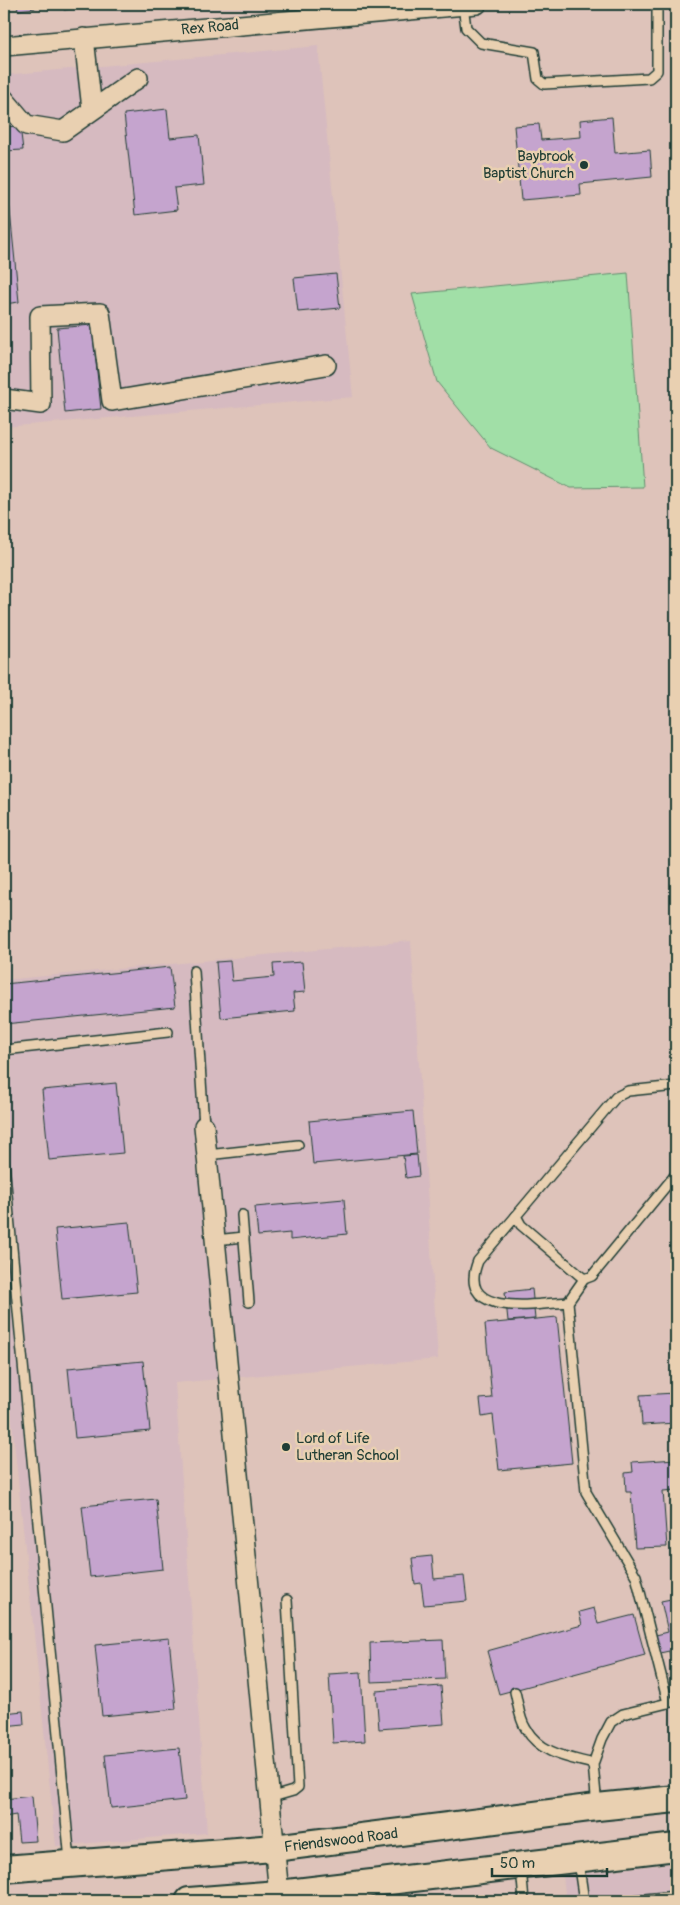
<svg xmlns="http://www.w3.org/2000/svg" width="680" height="1905" font-family="Pangolin,sans-serif">
	<style>
		.built { fill: #d6bac0 }
		.green { fill: #a1dfa7; stroke: #608e6e }
		.building { fill: #c5a4ce; stroke: #1f3d34 }
		.lines { fill: none; stroke-linecap: round; stroke-linejoin: round }
		.service-casing { stroke: #1f3d34; stroke-width: 12 }
		.minor-casing { stroke: #1f3d34; stroke-width: 22 }
		.secondary-casing { stroke: #1f3d34; stroke-width: 30 }
		.service { stroke: #e9d0b1; stroke-width: 9 }
		.minor { stroke: #e9d0b1; stroke-width: 19 }
		.secondary { stroke: #e9d0b1; stroke-width: 26 }
		.poi-dot { fill: #1f3d34; stroke: #e9d0b1; stroke-width: 2 }
		.labels { text-anchor: middle; stroke-width: 5; stroke-linejoin: round; paint-order: stroke }
		.street-label { font-size: 15px; fill: #1f3d34; stroke: #e9d0b1 }
		.poi-label { font-size: 15px; fill: #1f3d34; stroke: #e9d0b1; text-anchor: end }
	</style>
	<rect width="100%" height="100%" fill="#dec3ba"/>
	<filter id="ink" filterUnits="userSpaceOnUse"><feTurbulence type="fractalNoise" baseFrequency=".02" numOctaves="2"/><feDisplacementMap in="SourceGraphic" scale="10" xChannelSelector="R" yChannelSelector="G"/><feConvolveMatrix kernelMatrix="1 2 1 2 8 2 1 2 1" color-interpolation-filters="sRGB"/></filter>
	<g filter="url(#ink)">
		<g class="built">
			<polygon points="318,46 353,397 4,427 4,75"/>
			<polygon points="411,941 438,1359 175,1383 207,1833 56,1846 4,1344 4,980"/>
			<polygon points="676,1863 676,1901 566,1901 563,1876"/>
		</g>
		<polygon class="green" points="628,273 643,487 571,488 491,448 437,382 412,294"/>
		<g class="building">
			<polygon points="17,4 34,4 35,8 18,10"/>
			<polygon points="64,4 80,4 80,8 64,10"/>
			<polygon points="142,4 162,4 163,6 142,8"/>
			<polygon points="167,109 170,138 199,135 204,185 174,188 177,210 135,215 124,114"/>
			<polygon points="612,117 615,153 650,150 652,177 580,184 581,195 521,200 514,126 539,124 541,140 581,137 580,120"/>
			<polygon points="20,126 23,150 4,151 19,302 4,304 4,127"/>
			<polygon points="336,274 340,308 298,312 294,278"/>
			<polygon points="92,325 101,409 65,413 57,328"/>
			<polygon points="230,961 232,981 274,977 273,964 302,962 305,992 293,993 295,1011 221,1018 216,962"/>
			<polygon points="170,967 175,1007 4,1024 4,984"/>
			<polygon points="116,1083 123,1153 49,1160 42,1090"/>
			<polygon points="413,1111 417,1154 313,1164 309,1121"/>
			<polygon points="417,1155 419,1176 406,1178 403,1156"/>
			<polygon points="344,1199 347,1234 290,1240 290,1233 258,1236 255,1207"/>
			<polygon points="129,1222 137,1292 62,1299 55,1229"/>
			<polygon points="532,1289 535,1319 508,1321 505,1292"/>
			<polygon points="557,1317 572,1463 499,1470 493,1415 482,1417 480,1399 492,1398 485,1324"/>
			<polygon points="143,1361 150,1431 75,1438 68,1368"/>
			<polygon points="675,1393 676,1423 642,1425 640,1395"/>
			<polygon points="676,1459 676,1490 663,1491 667,1547 635,1548 631,1492 626,1492 625,1473 633,1472 632,1462"/>
			<polygon points="156,1499 163,1569 90,1577 82,1506"/>
			<polygon points="432,1556 434,1579 464,1576 467,1601 424,1605 421,1583 415,1584 412,1558"/>
			<polygon points="676,1598 676,1672 673,1673 669,1651 660,1653 656,1635 668,1632 661,1601"/>
			<polygon points="594,1608 598,1624 634,1615 645,1655 499,1694 487,1651 582,1625 579,1612"/>
			<polygon points="169,1638 176,1709 102,1716 95,1645"/>
			<polygon points="443,1640 445,1679 371,1682 370,1643"/>
			<polygon points="361,1672 365,1741 333,1743 329,1674"/>
			<polygon points="441,1686 444,1724 379,1729 376,1691"/>
			<polygon points="23,1711 24,1724 4,1726 4,1713"/>
			<polygon points="179,1748 185,1800 111,1808 105,1755"/>
			<polygon points="32,1796 36,1841 19,1842 16,1815 4,1817 4,1799"/>
		</g>
		<g class="lines">
			<g class="service-casing">
				<g id="service">
					<polyline points="463,5 466,28 481,43 534,52 538,79 544,84 649,78 657,71 657,4"/>
					<polyline points="194,971 204,1126"/>
					<polyline points="4,1050 168,1032"/>
					<polyline points="676,1086 628,1091 616,1097 516,1216 521,1225 584,1279 592,1276 676,1174"/>
					<polyline points="207,1155 298,1145"/>
					<polyline points="4,1163 70,1861"/>
					<polyline points="242,1215 249,1302"/>
					<path d="M 516,1216 L 478,1261 C 455,1319 537,1304 568,1302"/>
					<polyline points="215,1240 244,1237"/>
					<polyline points="584,1279 568,1302 586,1492 636,1576 668,1703"/>
					<path d="M 515,1692 C 518,1703 519,1719 526,1729 C 541,1754 567,1757 593,1764"/>
					<polyline points="269,1798 293,1791 298,1787 287,1600"/>
					<polyline points="597,1806 593,1764 602,1739 611,1722 623,1714 676,1701"/>
					<polyline points="578,1861 584,1901"/>
					<polyline points="521,1868 524,1901"/>
					<polyline points="624,1901 676,1896"/>
				</g>
			</g>
			<g class="minor-casing">
				<g id="minor">
					<polyline points="84,38 92,109"/>
					<polyline points="4,46 477,4"/>
					<polyline points="4,99 26,125 63,131 138,78"/>
					<polyline points="4,399 41,404 40,316 100,313 112,401 326,365"/>
					<polyline points="204,1126 279,1894"/>
				</g>
			</g>
			<g class="secondary-casing">
				<g id="secondary">
					<polyline points="4,1869 274,1848 597,1807 676,1799"/>
					<polyline points="189,1901 279,1894 676,1847"/>
				</g>
			</g>
			<use href="#service" class="service"/>
			<use href="#minor" class="minor"/>
			<use href="#secondary" class="secondary"/>
		</g>
	</g>
	<g class="poi-dot">
		<circle cx="584" cy="165" r="5"/>
		<circle cx="286" cy="1447" r="5"/>
	</g>
	<g class="labels">
		<g class="street-label">
			<text transform="translate(210 27) rotate(-5)" y="5">Rex Road</text>
			<text transform="translate(341 1840) rotate(-7)" y="5">Friendswood Road</text>
		</g>
		<g class="poi-label">
			<text x="574" y="161">Baybrook<tspan x="574" dy="17">Baptist Church</tspan></text>
			<text x="296" y="1443" text-anchor="start">Lord of Life<tspan x="296" dy="17">Lutheran School</tspan></text>
		</g>
	</g>
	<rect width="680" height="1905" fill="none" stroke="#e9d0b1" stroke-width="20"/>
	<rect x="10" y="10" width="660" height="1885" fill="none" stroke="#1f3d34" stroke-width="2" filter="url(#ink)"/>
	<path d="M492 1868v8h115v-8" fill="none" stroke="#1f3d34" stroke-width="2.5"/>
	<text x="500" y="1868" font-size="15" fill="#1f3d34" stroke="#e9d0b1" stroke-width="4" paint-order="stroke">50 m</text>
</svg>
